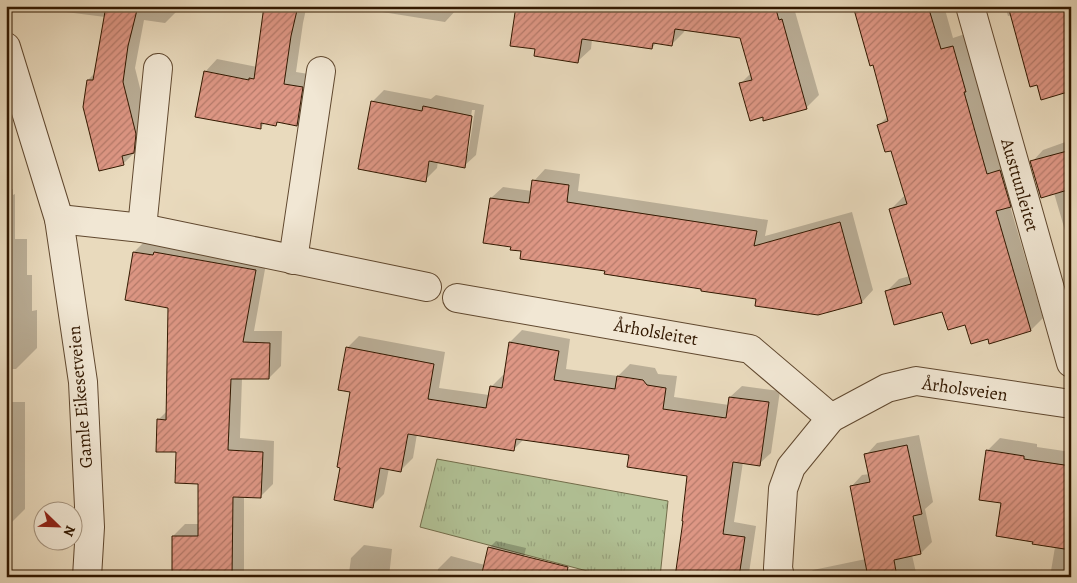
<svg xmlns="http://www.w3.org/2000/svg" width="1077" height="583" font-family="Alegreya,serif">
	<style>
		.park { fill: url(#park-tufts); stroke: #726c4a }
		.shadow { fill: #0003; fill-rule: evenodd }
		.building { fill: url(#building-hatch); stroke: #321800 }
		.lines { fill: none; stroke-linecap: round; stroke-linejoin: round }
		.minor-casing { stroke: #60482f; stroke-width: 30 }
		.minor { stroke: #f1e7d4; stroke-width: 28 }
		.labels { text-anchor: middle; stroke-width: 4; stroke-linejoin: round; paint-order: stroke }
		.street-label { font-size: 18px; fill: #321800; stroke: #f1e7d4 }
	</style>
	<defs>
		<pattern id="park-tufts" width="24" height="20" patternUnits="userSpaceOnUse" patternTransform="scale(1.25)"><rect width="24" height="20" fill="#b1c195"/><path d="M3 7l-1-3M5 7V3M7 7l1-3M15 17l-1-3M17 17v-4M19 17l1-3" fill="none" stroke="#99a57f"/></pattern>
		<pattern id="building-hatch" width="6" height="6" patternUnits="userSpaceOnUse" patternTransform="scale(1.25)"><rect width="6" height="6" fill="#de9785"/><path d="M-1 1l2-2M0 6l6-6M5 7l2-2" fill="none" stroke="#b57a6a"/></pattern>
	</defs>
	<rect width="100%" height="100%" fill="#e9dabd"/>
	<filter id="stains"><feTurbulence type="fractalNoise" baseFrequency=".004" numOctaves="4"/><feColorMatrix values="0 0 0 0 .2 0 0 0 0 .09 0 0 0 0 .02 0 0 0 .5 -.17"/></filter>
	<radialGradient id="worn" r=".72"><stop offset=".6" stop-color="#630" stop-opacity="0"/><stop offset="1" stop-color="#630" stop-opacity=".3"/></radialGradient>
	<polygon class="park" points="437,459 668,501 660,577 610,577 420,527"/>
	<g class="shadow">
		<polygon points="59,6 179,6 178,10 165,23 144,20 135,68 148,120 137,150 124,163 100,169 88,80 96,72 105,17 58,11"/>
		<polygon points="236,6 320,6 316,10 306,9 303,23 296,72 315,75 309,112 297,124 279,121 275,125 265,123 260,128 205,72 217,59 257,67 264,10"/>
		<polygon points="349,6 458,6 457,9 445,22 376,11 376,9"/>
		<polygon points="516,6 791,6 792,8 794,8 819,95 807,107 764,120 764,116 741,83 751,73 741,37 685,29 684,32 672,44 657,42 652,48 592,39 591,49 578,61 536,48"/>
		<polygon points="854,6 944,6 953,38 965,34 977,78 976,80 1000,162 1012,158 1022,193 1010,206 1043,318 1031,330 989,338 943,310 886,292 899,279 910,276 891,209 903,197 906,196 892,149 879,125 888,116 873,63"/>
		<polygon points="1005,6 1071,6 1008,16"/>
		<path d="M 384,90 L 431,99 L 436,95 L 484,105 L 476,155 L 464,166 L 438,161 L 437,168 L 425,180 L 372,102 ZM 472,110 L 475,110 L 468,154 L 465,154 Z"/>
		<polygon points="1071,140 1071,251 1054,193 1032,162 1043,150"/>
		<polygon points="545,169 580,174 578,191 768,220 765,236 852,212 873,290 862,302 818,314 757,298 606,270 522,250 491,198 503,187 532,191 534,181"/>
		<polygon points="6,188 13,189 13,195 15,194 15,239 27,239 27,275 32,275 32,311 37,310 37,348 16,369 10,369 10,402 25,402 25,509 6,528"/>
		<polygon points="146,240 267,258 254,331 282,331 281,366 269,378 242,378 240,438 274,441 273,484 261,496 244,496 244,577 173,577 173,536 185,524 199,524 199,482 158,420 168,410 170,307 134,252"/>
		<polygon points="522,330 570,339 566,369 618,376 630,364 655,368 658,374 677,376 674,397 729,405 730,397 742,386 780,391 771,453 759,464 743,462 734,522 756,526 749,573 746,577 680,577 689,475 630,454 524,439 513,450 417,434 413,458 401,470 389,468 384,494 372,506 352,391 347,348 359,336 445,352 439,388 489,395 491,387 503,375 505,375 510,342"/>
		<polygon points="919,435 933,502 925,509 932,542 921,553 912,555 917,577 806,577 813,570 866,559 851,487 862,475 870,474 866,455 877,443"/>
		<polygon points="1000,438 1037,444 1037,447 1071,452 1071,577 1050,577 1055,547 1034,541 1003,502 987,451"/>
		<polygon points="496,541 526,548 519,577 437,577 438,569 451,556 485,565 489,548"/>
		<polygon points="364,545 392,549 389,577 340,577 345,573 349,573 351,558"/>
	</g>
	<g class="building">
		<polygon points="106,6 138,6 128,46 123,82 136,134 134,153 122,156 124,165 99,171 83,107 87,80 93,80"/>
		<polygon points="264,6 298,6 291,36 284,84 303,87 297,126 277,122 276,126 261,123 261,129 195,117 204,71 249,80 249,78 254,79"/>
		<polygon points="516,6 775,6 779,20 782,19 807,109 763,121 763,117 750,121 739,83 752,80 740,38 675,29 672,46 653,43 652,49 582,39 578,63 534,56 535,49 510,46"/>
		<polygon points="853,6 928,6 941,49 953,46 966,92 964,92 987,174 1000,170 1011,207 996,211 1031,331 989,344 988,339 971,344 965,325 948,330 942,312 894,325 885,291 911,284 889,209 907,204 891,151 885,152 877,125 888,121 873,65 870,66"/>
		<polygon points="1008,6 1071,6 1071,91 1041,100 1037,85 1030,87"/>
		<polygon points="371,101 422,111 423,106 472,116 465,168 429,161 426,182 358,169"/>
		<polygon points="1071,150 1071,189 1041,198 1030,161"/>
		<polygon points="532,180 569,185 567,202 757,231 754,246 840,222 862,303 818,315 755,306 756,299 701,291 701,289 604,274 605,271 520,259 521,251 510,250 511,247 483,243 490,198 529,203"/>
		<polygon points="133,252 153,255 154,252 256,270 243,342 270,343 269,379 231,379 228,450 263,452 261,498 233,497 232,577 172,577 172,536 198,536 198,484 175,483 176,452 156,452 157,419 166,420 168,308 125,300"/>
		<polygon points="509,342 559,351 554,380 615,389 617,376 643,380 647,385 666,388 663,409 726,418 729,397 769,402 760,466 733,462 723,534 745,537 739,577 675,577 683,521 682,521 687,476 627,467 629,455 516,439 514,451 408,434 401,472 380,468 373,508 334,500 340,468 337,467 350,392 338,390 346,347 434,364 428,399 486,408 490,386 502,388"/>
		<polygon points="907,445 922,514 913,516 921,554 894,560 897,577 868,577 850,486 870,482 864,454"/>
		<polygon points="986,450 1024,456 1024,459 1071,466 1071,550 1032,544 1033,542 996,536 1001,503 979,500"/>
		<polygon points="488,547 568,567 566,577 481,577"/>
	</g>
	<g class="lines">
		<g class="minor-casing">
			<g id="minor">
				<polyline points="970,6 1071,363"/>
				<polyline points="6,47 59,219 83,382 90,527 87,577"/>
				<polyline points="59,219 142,228 427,287"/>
				<polyline points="142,228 158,68"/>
				<polyline points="293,260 321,71"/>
				<polyline points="457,298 750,349 831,418"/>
				<polyline points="780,577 778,568 783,489 791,467 831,418 887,388 916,381 1071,404"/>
			</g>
		</g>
		<use href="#minor" class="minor"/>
	</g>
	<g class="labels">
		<g class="street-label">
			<text transform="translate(1020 185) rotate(74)" y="6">Austtunleitet</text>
			<text transform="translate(656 332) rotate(10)" y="6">Årholsleitet</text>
			<text transform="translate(965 389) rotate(8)" y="6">Årholsveien</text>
			<text transform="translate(80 397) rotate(-95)" y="6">Gamle Eikesetveien</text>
		</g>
	</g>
	<rect width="1077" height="583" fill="none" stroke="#e9dabd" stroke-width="25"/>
	<rect x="8" y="8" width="1062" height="568" fill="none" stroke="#321800" stroke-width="2.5"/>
	<rect x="12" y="12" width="1052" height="558" fill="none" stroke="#321800"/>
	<g transform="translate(58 526) rotate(113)"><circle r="24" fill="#f1e7d4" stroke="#a5947f"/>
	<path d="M0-4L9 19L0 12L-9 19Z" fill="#8f2418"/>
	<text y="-8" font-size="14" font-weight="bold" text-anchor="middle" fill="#321800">N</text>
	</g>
	<rect width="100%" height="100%" filter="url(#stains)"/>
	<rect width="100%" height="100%" fill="url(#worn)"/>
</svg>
